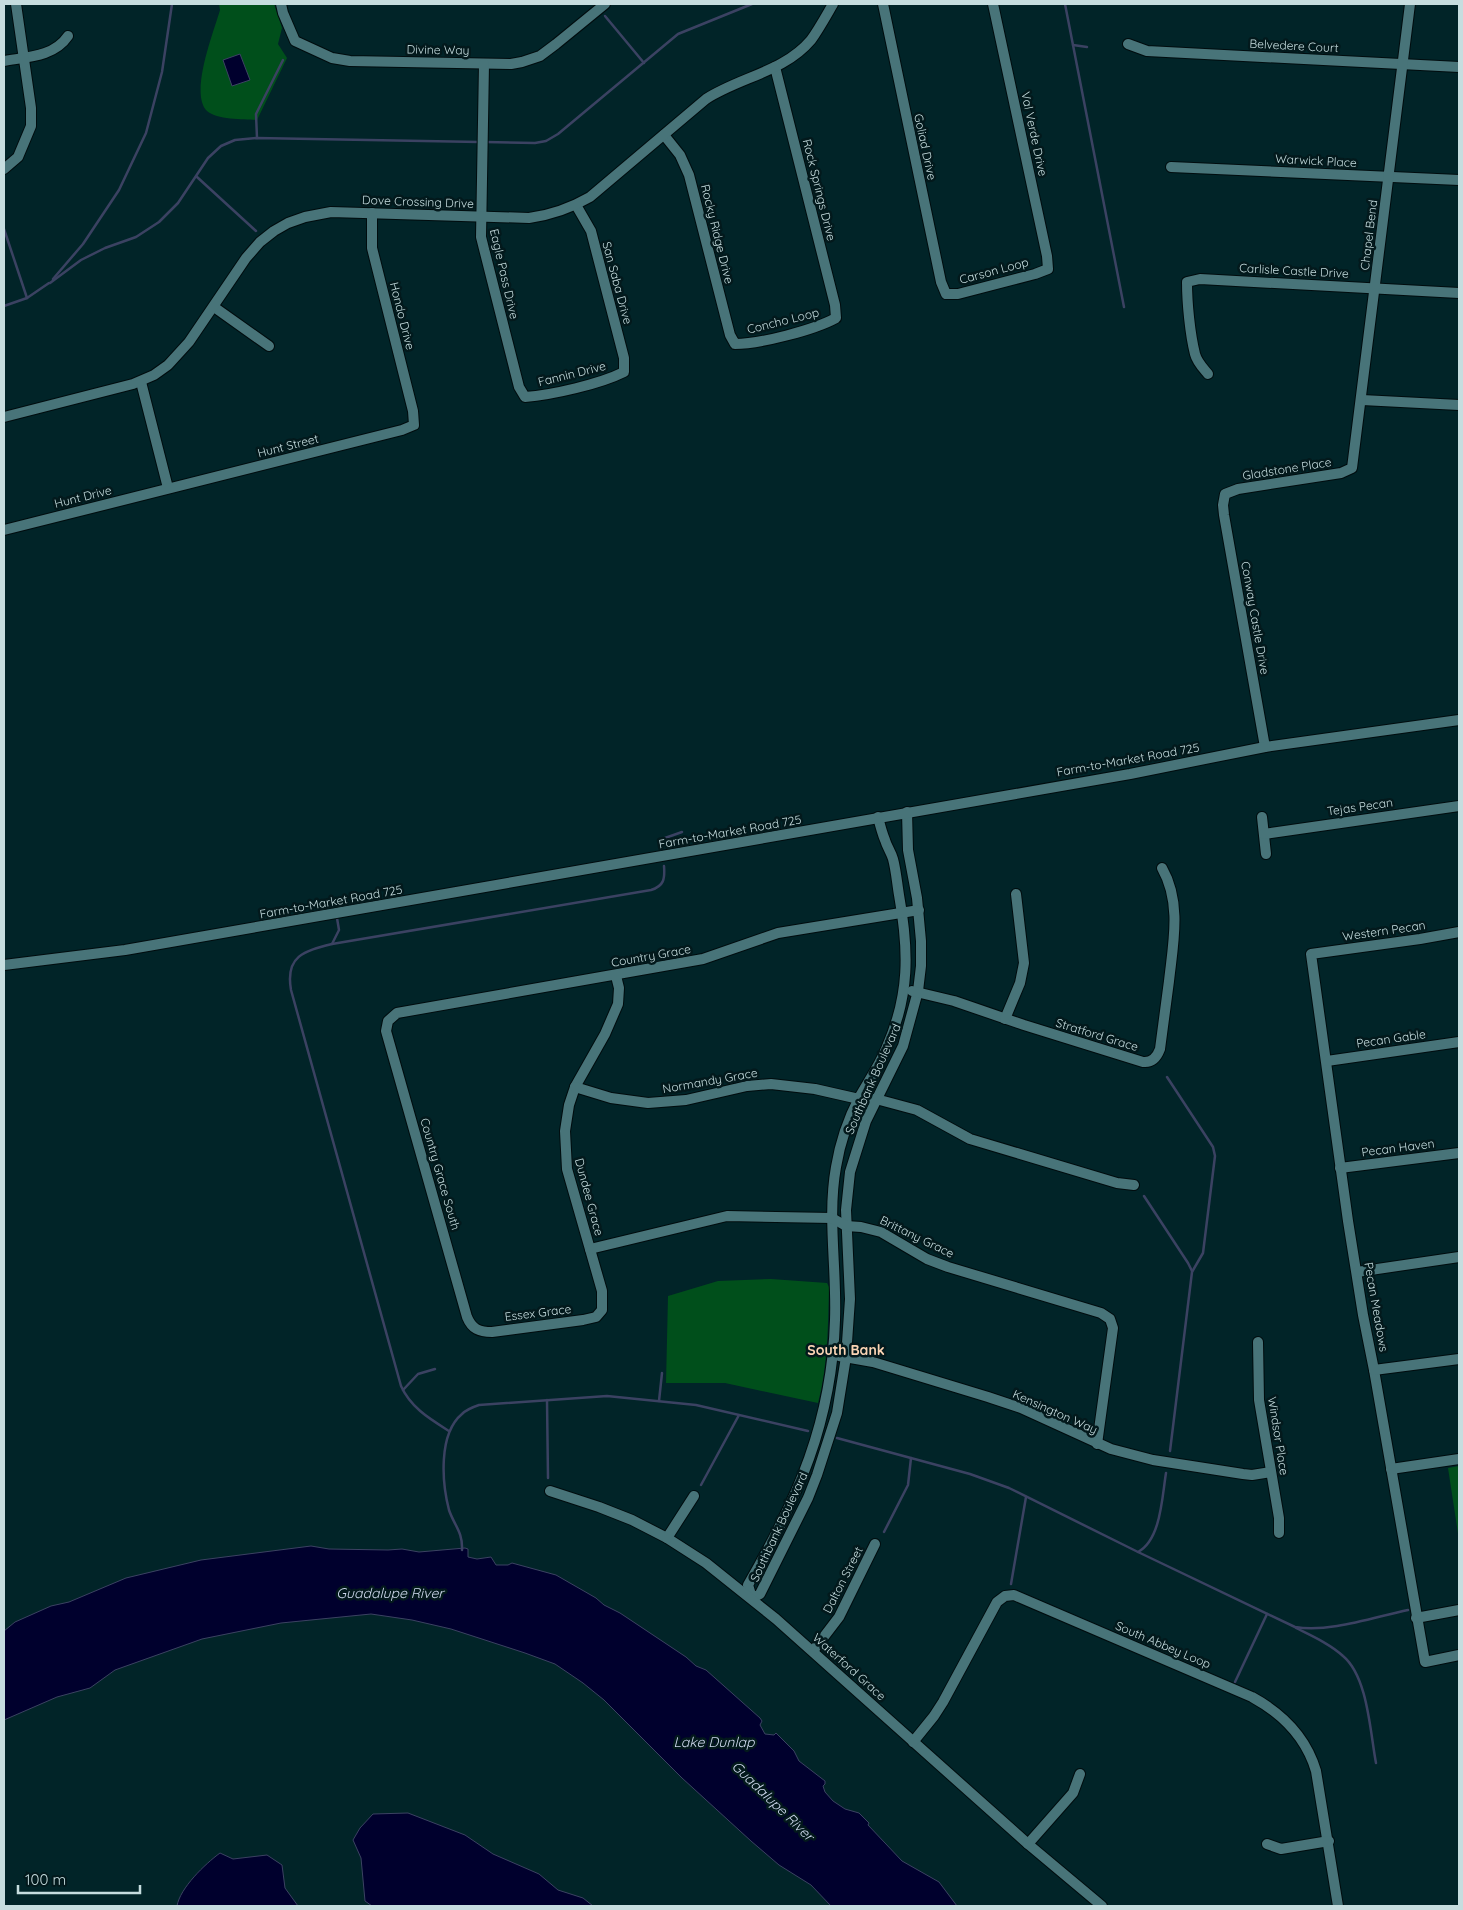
<svg xmlns="http://www.w3.org/2000/svg" width="1463" height="1910" font-family="Quicksand,sans-serif">
	<style>
		.green { fill: #004f1b }
		.water { fill: #00002d; stroke: #3b4262 }
		.lines { fill: none; stroke-linecap: round; stroke-linejoin: round }
		.stream { stroke: #3b4262; stroke-width: 2.5 }
		.minor-casing { stroke: #000c0e; stroke-width: 12 }
		.minor { stroke: #487479; stroke-width: 10 }
		.labels { text-anchor: middle; stroke-width: 5; stroke-linejoin: round; paint-order: stroke }
		.street-label { font-size: 12px; fill: #c6dddf; stroke: #03191c }
		.neighbourhood-label { font-size: 14px; font-weight: bold; fill: #fad4b4; stroke: #03191c }
		.water-label { font-size: 14px; font-style: italic; fill: #cdd8ec; stroke: #03191c }
	</style>
	<rect width="100%" height="100%" fill="#012428"/>
	<g class="green">
		<path d="M 219,4 L 274,4 L 282,28 L 278,44 L 287,58 L 257,120 C 244,119 217,120 207,111 C 189,94 214,31 220,10 Z"/>
		<path d="M 771,1279 L 827,1283 L 829,1287 C 828,1325 828,1366 818,1403 L 725,1383 L 666,1383 L 668,1296 L 718,1281 Z"/>
		<polygon points="1459,1466 1459,1540 1448,1468"/>
	</g>
	<g class="water">
		<polygon points="240,54 250,80 232,86 223,60"/>
		<polygon points="311,1546 329,1549 388,1550 402,1549 419,1552 465,1548 468,1549 468,1557 477,1559 491,1557 496,1565 508,1565 512,1563 556,1575 596,1598 604,1605 620,1613 686,1657 696,1666 706,1670 760,1718 762,1721 760,1725 765,1734 774,1735 776,1733 794,1751 799,1761 825,1781 825,1784 823,1786 825,1792 833,1801 845,1809 859,1813 869,1823 868,1825 902,1861 939,1882 957,1906 831,1906 811,1885 779,1865 751,1841 682,1778 604,1700 583,1683 555,1664 525,1653 451,1629 412,1620 371,1614 281,1623 202,1639 115,1670 90,1688 57,1697 4,1720 4,1631 15,1622 51,1606 69,1602 126,1578 201,1560"/>
		<polygon points="408,1813 465,1835 493,1854 539,1874 558,1890 583,1898 593,1906 372,1906 365,1901 361,1858 353,1840 360,1828 373,1814"/>
		<path d="M 220,1853 L 233,1859 L 267,1855 L 282,1865 L 285,1888 L 298,1906 L 177,1906 C 180,1888 205,1864 220,1853 Z"/>
	</g>
	<g class="lines">
		<g class="stream">
			<polyline points="1065,4 1124,307"/>
			<polyline points="605,16 644,63"/>
			<polyline points="1073,45 1087,47"/>
			<polyline points="257,138 256,114 283,60"/>
			<polyline points="485,142 535,143 546,141 558,134 678,34 752,4"/>
			<polyline points="197,177 256,231"/>
			<polyline points="4,229 27,298"/>
			<polyline points="53,279 83,244 119,190 146,133 162,72 172,4"/>
			<polyline points="50,283 81,260 105,248 136,237 159,222 178,203 208,158 221,146 235,140 257,138 479,142"/>
			<polyline points="4,306 27,298 49,283"/>
			<polyline points="660,848 665,838 682,832"/>
			<polyline points="332,944 339,930 337,918"/>
			<polyline points="1167,1077 1213,1147 1215,1156 1203,1253 1192,1272 1170,1451"/>
			<polyline points="1144,1196 1188,1263 1192,1271"/>
			<polyline points="403,1390 418,1374 435,1369"/>
			<polyline points="547,1400 548,1478"/>
			<polyline points="659,1401 662,1373"/>
			<path d="M 449,1431 C 430,1419 411,1408 401,1386 L 291,990 C 285,956 304,951 332,944 L 651,890 C 664,886 665,879 664,866"/>
			<path d="M 837,1438 L 970,1474 L 1009,1488 L 1138,1552 L 1295,1627 C 1329,1633 1374,1617 1408,1610"/>
			<polyline points="701,1485 739,1415"/>
			<polyline points="884,1532 908,1485 911,1458"/>
			<path d="M 462,1550 C 463,1532 454,1525 449,1510 C 442,1483 438,1434 462,1414 C 467,1409 473,1407 479,1405 L 607,1396 L 696,1405 L 808,1431"/>
			<path d="M 1138,1552 C 1161,1540 1162,1497 1166,1473"/>
			<polyline points="1011,1584 1026,1497"/>
			<path d="M 1296,1628 C 1312,1636 1330,1644 1343,1656 C 1368,1677 1370,1732 1376,1763"/>
			<polyline points="1235,1682 1267,1614"/>
		</g>
		<g class="minor-casing">
			<g id="minor">
				<polyline points="281,4 283,13 295,41 332,58 350,61 511,64 522,62 540,56 556,44 605,4"/>
				<polyline points="883,4 941,282 946,294 958,294 1035,274 1048,269 1047,256 993,4"/>
				<polyline points="1128,44 1147,51 1459,67"/>
				<path d="M 4,61 C 26,57 54,57 68,36"/>
				<path d="M 484,64 L 481,237 L 519,387 L 525,397 C 552,395 600,384 624,372 L 624,358 L 591,231 L 576,205"/>
				<path d="M 664,135 L 680,155 L 689,175 L 730,335 L 735,344 C 760,344 814,330 836,318 L 835,305 L 775,67"/>
				<polyline points="1171,167 1459,180"/>
				<polyline points="4,169 18,157 31,126 31,108 16,4"/>
				<polyline points="214,307 269,346"/>
				<path d="M 1208,374 C 1203,368 1197,362 1195,354 C 1190,334 1187,303 1187,282 L 1200,279 L 1459,293"/>
				<polyline points="141,382 168,488"/>
				<polyline points="1362,400 1459,405"/>
				<path d="M 4,417 L 133,384 L 154,375 L 168,365 L 189,342 L 246,258 L 260,242 L 274,231 L 288,223 L 305,217 L 331,212 L 529,218 C 551,215 571,208 590,197 L 706,99 C 740,77 784,72 811,40 C 819,29 826,16 833,4"/>
				<polyline points="4,530 402,430 414,425 413,411 372,248 372,213"/>
				<polyline points="1265,747 1224,515 1223,505 1225,494 1238,489 1341,473 1352,468 1410,4"/>
				<path d="M 878,817 C 880,825 882,833 885,840 C 887,847 891,852 893,859 C 896,870 897,883 899,895 C 909,951 910,995 886,1049 C 879,1066 868,1082 859,1098 C 848,1119 840,1143 836,1167 C 827,1217 837,1269 835,1320 C 832,1422 798,1498 748,1585 L 752,1598 L 760,1594 L 808,1498 L 817,1475 L 837,1413 L 846,1357 L 850,1299 L 846,1210 L 850,1172 L 866,1121 L 903,1046 L 918,991 L 921,966 L 921,941 L 917,898 L 908,850 L 907,812"/>
				<polyline points="1262,817 1266,854"/>
				<polyline points="1264,834 1459,806"/>
				<polyline points="1459,932 1420,939 1311,954 1348,1221 1363,1315 1374,1370 1425,1662 1459,1655"/>
				<polyline points="4,965 125,950 1130,774 1265,747 1459,720"/>
				<path d="M 616,976 L 619,988 L 618,1004 L 605,1034 L 575,1087 L 569,1105 L 565,1131 L 567,1169 L 602,1291 L 602,1310 L 596,1317 L 583,1320 L 492,1332 C 479,1332 472,1329 467,1317 L 386,1031 L 388,1021 L 397,1013 L 703,959 L 778,933 L 919,910"/>
				<path d="M 912,991 L 954,1001 L 1024,1025 L 1143,1062 C 1152,1063 1157,1057 1160,1049 C 1163,1026 1166,1004 1169,981 C 1173,944 1182,903 1162,868"/>
				<polyline points="1005,1019 1020,983 1024,963 1016,894"/>
				<polyline points="1327,1061 1459,1042"/>
				<polyline points="575,1087 611,1098 648,1103 686,1100 747,1086 771,1084 815,1089 859,1099 876,1099 917,1110 970,1139 1117,1183 1134,1185"/>
				<polyline points="1340,1168 1459,1153"/>
				<polyline points="590,1249 727,1216 832,1218 846,1226 861,1227 881,1232 927,1259 948,1267 1101,1313 1110,1319 1113,1328 1097,1444"/>
				<polyline points="1357,1272 1459,1257"/>
				<polyline points="1258,1342 1259,1400 1279,1518 1279,1533"/>
				<polyline points="839,1356 873,1362 988,1397 1021,1408 1111,1449 1153,1460 1243,1474 1252,1475 1271,1472"/>
				<polyline points="1374,1370 1459,1359"/>
				<polyline points="1391,1469 1459,1459"/>
				<polyline points="550,1491 599,1507 632,1520 667,1538 706,1563 776,1619 1028,1844 1102,1906"/>
				<polyline points="667,1538 694,1496"/>
				<polyline points="1416,1618 1459,1610"/>
				<polyline points="813,1651 839,1617 875,1544"/>
				<path d="M 913,1742 L 934,1716 L 943,1702 L 997,1602 L 1005,1596 L 1014,1595 L 1252,1697 C 1283,1714 1306,1737 1316,1771 L 1338,1906"/>
				<polyline points="1028,1844 1073,1793 1080,1774"/>
				<polyline points="1267,1844 1281,1849 1329,1841"/>
			</g>
		</g>
		<use href="#minor" class="minor"/>
	</g>
	<g class="labels">
		<g class="street-label">
			<text transform="translate(1294 46) rotate(3)" y="4">Belvedere Court</text>
			<text transform="translate(438 50) rotate(1)" y="4">Divine Way</text>
			<text transform="translate(1034 134) rotate(78)" y="4">Val Verde Drive</text>
			<text transform="translate(925 147) rotate(78)" y="4">Goliad Drive</text>
			<text transform="translate(1316 161) rotate(3)" y="4">Warwick Place</text>
			<text transform="translate(819 190) rotate(76)" y="4">Rock Springs Drive</text>
			<text transform="translate(418 202) rotate(2)" y="4">Dove Crossing Drive</text>
			<text transform="translate(717 234) rotate(76)" y="4">Rocky Ridge Drive</text>
			<text transform="translate(1369 235) rotate(-83)" y="4">Chapel Bend</text>
			<text transform="translate(994 271) rotate(-15)" y="4">Carson Loop</text>
			<text transform="translate(1294 271) rotate(3)" y="4">Carlisle Castle Drive</text>
			<text transform="translate(504 274) rotate(77)" y="4">Eagle Pass Drive</text>
			<text transform="translate(617 283) rotate(75)" y="4">San Saba Drive</text>
			<text transform="translate(402 316) rotate(76)" y="4">Hondo Drive</text>
			<text transform="translate(783 321) rotate(-14)" y="4">Concho Loop</text>
			<text transform="translate(572 374) rotate(-14)" y="4">Fannin Drive</text>
			<text transform="translate(288 446) rotate(-14)" y="4">Hunt Street</text>
			<text transform="translate(1287 469) rotate(-9)" y="4">Gladstone Place</text>
			<text transform="translate(83 497) rotate(-14)" y="4">Hunt Drive</text>
			<text transform="translate(1255 618) rotate(80)" y="4">Conway Castle Drive</text>
			<text transform="translate(1128 760) rotate(-10)" y="4">Farm-to-Market Road 725</text>
			<text transform="translate(1360 807) rotate(-8)" y="4">Tejas Pecan</text>
			<text transform="translate(730 832) rotate(-10)" y="4">Farm-to-Market Road 725</text>
			<text transform="translate(331 902) rotate(-10)" y="4">Farm-to-Market Road 725</text>
			<text transform="translate(1384 931) rotate(-8)" y="4">Western Pecan</text>
			<text transform="translate(651 956) rotate(-10)" y="4">Country Grace</text>
			<text transform="translate(1097 1035) rotate(17)" y="4">Stratford Grace</text>
			<text transform="translate(1391 1039) rotate(-8)" y="4">Pecan Gable</text>
			<text transform="translate(873 1079) rotate(-66)" y="4">Southbank Boulevard</text>
			<text transform="translate(710 1081) rotate(-10)" y="4">Normandy Grace</text>
			<text transform="translate(1398 1148) rotate(-7)" y="4">Pecan Haven</text>
			<text transform="translate(440 1174) rotate(74)" y="4">Country Grace South</text>
			<text transform="translate(589 1197) rotate(75)" y="4">Dundee Grace</text>
			<text transform="translate(917 1237) rotate(26)" y="4">Brittany Grace</text>
			<text transform="translate(1376 1307) rotate(80)" y="4">Pecan Meadows</text>
			<text transform="translate(538 1313) rotate(-7)" y="4">Essex Grace</text>
			<text transform="translate(1055 1412) rotate(24)" y="4">Kensington Way</text>
			<text transform="translate(1278 1436) rotate(81)" y="4">Windsor Place</text>
			<text transform="translate(779 1527) rotate(-65)" y="4">Southbank Boulevard</text>
			<text transform="translate(843 1580) rotate(-63)" y="4">Dalton Street</text>
			<text transform="translate(1163 1645) rotate(23)" y="4">South Abbey Loop</text>
			<text transform="translate(849 1667) rotate(42)" y="4">Waterford Grace</text>
		</g>
		<g class="neighbourhood-label">
			<text x="846" y="1355">South Bank</text>
		</g>
		<g class="water-label">
			<text x="390" y="1598">Guadalupe River</text>
			<text x="714" y="1747">Lake Dunlap</text>
			<text transform="translate(773 1801) rotate(44)" y="5">Guadalupe River</text>
		</g>
	</g>
	<rect width="1463" height="1910" fill="none" stroke="#c6dddf" stroke-width="10"/>
	<path d="M18 1885v8h122v-8" fill="none" stroke="#c6dddf" stroke-width="2.5"/>
	<text x="25" y="1885" font-size="15" fill="#c6dddf" stroke="#03191c" stroke-width="4" paint-order="stroke">100 m</text>
</svg>
